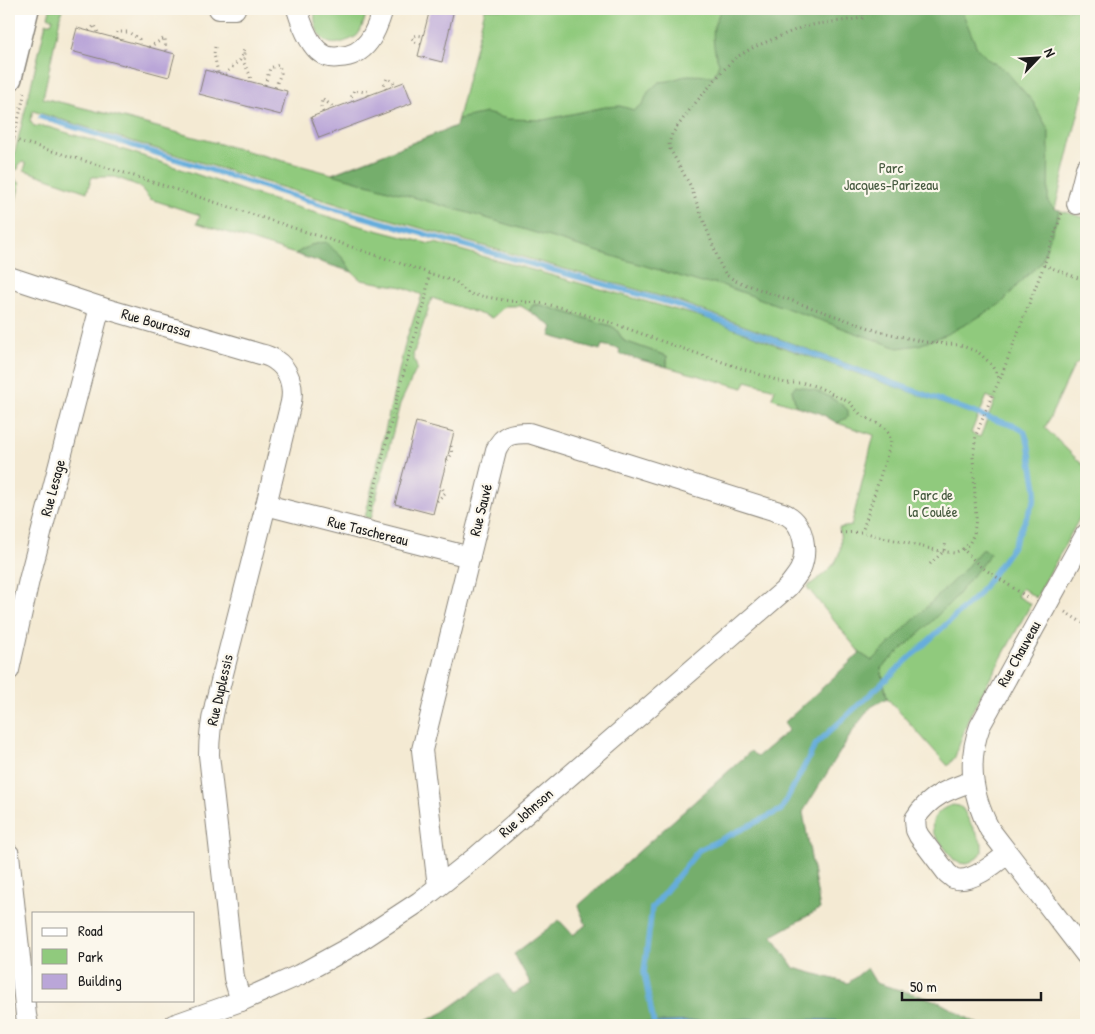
<svg xmlns="http://www.w3.org/2000/svg" width="1095" height="1034" font-family="'Patrick Hand',sans-serif">
	<style>
		.green { fill: #90ca7d; stroke: #56734c; fill-rule: evenodd }
		.forest { fill: #74ae6c; stroke: #486544 }
		.water { fill: #66addc; stroke: #41647c }
		.lines { fill: none; stroke-linecap: round; stroke-linejoin: round }
		.stream { stroke: #66addc; stroke-width: 5.5 }
		.building { fill: #baa6d8 }
		.minor-casing { stroke: #888378; stroke-width: 22 }
		.tertiary-casing { stroke: #888378; stroke-width: 28 }
		.path { stroke: #888378; stroke-width: 3; stroke-dasharray: 1 4; stroke-linecap: butt }
		.minor { stroke: #fff; stroke-width: 20 }
		.tertiary { stroke: #fff; stroke-width: 25 }
		.labels { text-anchor: middle; stroke-width: 4.5; stroke-linejoin: round; paint-order: stroke }
		.park-label { font-size: 15px; fill: #45593e; stroke: #fbf7ec }
		.street-label { font-size: 15px; fill: #1c1c1c; stroke: #fbf7ec }
	</style>
	<rect width="100%" height="100%" fill="#fbf7ec"/>
	<filter id="ink" filterUnits="userSpaceOnUse"><feTurbulence type="fractalNoise" baseFrequency=".02" numOctaves="2"/><feDisplacementMap in="SourceGraphic" scale="10" xChannelSelector="R" yChannelSelector="G"/><feConvolveMatrix kernelMatrix="1 2 1 2 8 2 1 2 1" color-interpolation-filters="sRGB"/></filter>
	<filter id="wash" filterUnits="userSpaceOnUse"><feTurbulence type="fractalNoise" baseFrequency=".0096" numOctaves="4" result="noise"/><feDisplacementMap in="SourceGraphic" scale="20" xChannelSelector="R" yChannelSelector="G"/><feGaussianBlur stdDeviation="1.12" result="paint"/><feColorMatrix in="noise" values="0 0 0 0 0 0 0 0 0 0 0 0 0 0 0 0 0 1.4 0 .05"/><feComposite in="paint" operator="in"/></filter>
	<g filter="url(#wash)">
		<rect width="100%" height="100%" fill="#f4ead3"/>
		<g class="green">
			<path d="M 50,9 L 62,9 L 43,98 L 116,116 L 332,174 L 456,126 L 485,9 L 1086,9 L 1086,82 L 1055,209 L 1086,218 L 1086,354 L 1074,366 L 1045,428 L 1086,468 L 1086,506 L 1036,598 L 1022,588 L 1017,596 L 1031,604 L 969,717 L 955,757 L 948,766 L 887,698 L 881,668 L 860,653 L 807,587 C 830,569 846,561 839,528 L 851,526 L 874,435 L 837,423 L 848,416 L 792,390 L 796,406 L 772,398 L 775,389 L 746,381 L 743,388 L 667,367 L 667,356 L 624,341 L 616,329 L 611,326 L 541,305 L 533,305 L 529,311 L 521,306 L 505,306 L 492,318 L 432,298 L 413,355 L 417,368 L 400,404 L 371,519 L 365,517 L 406,340 L 422,295 L 403,287 L 361,280 L 352,272 L 343,258 L 311,245 L 295,254 L 197,223 L 200,215 L 150,199 L 139,186 L 123,180 L 114,177 L 92,177 L 87,192 L 24,170 L 26,164 L 23,162 L 19,164 L 18,169 L 11,172 L 10,177 L 16,179 L 16,181 L 20,183 L 9,230 L 9,177 L 46,23 L 51,23 L 53,19 L 48,17 ZM 33,111 L 343,206 L 677,301 L 980,413 L 987,396 L 995,400 L 980,437 L 971,433 L 978,416 L 774,344 L 709,319 L 435,243 L 430,244 L 353,224 L 266,198 L 134,153 L 48,127 L 34,126 L 30,121 Z"/>
			<path d="M 316,9 L 367,9 L 367,10 C 365,18 363,27 359,33 C 357,37 353,38 349,40 C 343,42 336,45 330,43 C 317,40 312,19 316,9 Z"/>
			<path d="M 953,805 L 959,806 L 963,809 L 974,830 L 982,843 L 982,852 L 979,857 L 972,861 L 966,864 L 959,863 L 954,860 L 934,834 C 928,820 939,808 953,805 Z"/>
		</g>
		<g class="forest">
			<path d="M 721,9 L 961,9 L 977,48 L 989,60 L 1004,69 L 1033,102 L 1049,131 L 1048,202 L 1055,209 L 1060,210 L 1041,263 L 1022,280 L 1002,303 L 972,321 L 945,335 L 919,345 L 898,348 L 716,283 L 702,283 L 486,218 L 332,174 L 456,126 L 458,119 L 486,113 L 508,119 L 543,120 L 605,107 L 620,106 L 634,110 L 643,104 L 648,92 L 659,82 L 669,81 L 688,75 L 714,76 L 719,63 C 714,52 712,39 714,27 C 715,21 719,15 721,9 Z"/>
			<polygon points="325,242 343,258 352,272 295,254 311,245"/>
			<polygon points="533,305 541,305 611,326 616,329 624,341 667,356 667,367 619,354 620,349 602,345 600,350 550,336 553,327 529,311"/>
			<path d="M 795,386 C 814,388 834,397 848,410 L 848,417 L 837,423 L 820,413 L 796,406 L 792,390 Z"/>
			<polygon points="982,549 991,553 954,599 922,631 881,668 887,698 871,707 856,726 803,812 820,909 772,936 794,968 848,983 867,968 876,983 937,1001 980,1025 892,1025 824,1020 751,1019 641,1023 592,1023 575,1025 418,1025 444,1012 499,973 512,994 531,984 514,954 559,920 573,935 586,925 578,906 751,751 757,757 789,730 784,723 860,653 872,661 964,570"/>
		</g>
		<polygon class="water" points="751,1019 824,1020 892,1025 575,1025 592,1023 641,1023"/>
		<g class="lines">
			<polyline class="stream" points="41,117 335,209 674,304 992,419 1015,426 1024,431 1028,442 1036,489 1034,501 1013,546 978,595 816,744 781,810 699,850 652,908 644,972 654,1025"/>
		</g>
		<g id="blocks">
			<g class="building">
				<polygon points="430,9 454,9 442,62 418,56"/>
				<polygon points="77,28 175,54 169,77 71,51"/>
				<polygon points="205,70 287,91 281,115 199,94"/>
				<polygon points="404,82 412,103 319,138 311,117"/>
				<polygon points="416,422 454,432 433,514 395,504"/>
			</g>
		</g>
	</g>
	<g filter="url(#ink)">
		<use href="#blocks" fill-opacity="0" stroke="#888378" stroke-width="1"/>
		<g class="lines">
			<g class="minor-casing">
				<g id="minor">
					<polyline points="219,9 235,9"/>
					<path d="M 297,9 C 301,22 309,45 321,53 C 326,57 333,58 339,57 C 367,56 376,32 383,9"/>
					<polyline points="1077,204 1086,168"/>
					<path d="M 9,277 L 100,307 L 260,354 C 265,355 271,357 275,360 C 289,369 294,386 291,402 L 266,505 L 215,705 C 211,722 209,738 209,755 L 234,978 L 241,1001"/>
					<polyline points="266,505 470,557"/>
					<path d="M 1086,534 L 980,726 C 967,761 972,797 990,830 L 1086,955"/>
					<polyline points="9,670 29,580 100,307"/>
					<path d="M 973,781 C 949,789 929,796 915,819 L 916,830 L 919,836 L 947,873 C 948,874 952,877 953,878 C 969,885 996,863 1007,854"/>
					<polyline points="9,854 26,1015 28,1025"/>
					<path d="M 173,1025 L 241,1001 L 299,975 L 352,946 L 419,902 L 477,856 L 788,587 C 792,581 797,576 800,570 C 808,553 805,525 787,515 C 784,513 779,512 776,511 L 529,433 C 512,433 503,434 496,450 L 422,750 L 438,887"/>
				</g>
			</g>
			<g class="tertiary-casing">
				<polyline id="tertiary" points="9,78 26,9"/>
			</g>
			<g class="path">
				<polyline points="423,9 429,11"/>
				<polyline points="862,9 864,18 817,24 800,28 754,47 735,58 727,66 691,108 672,134 669,143 670,149 690,185 720,264 726,275 736,281 878,331 925,342 960,345 978,352 990,363 1000,379"/>
				<polyline points="89,31 95,25 98,33"/>
				<polyline points="116,38 117,32 128,32 139,39 140,44"/>
				<polyline points="421,44 415,42 412,38 416,35 423,36"/>
				<polyline points="149,47 165,38 166,51"/>
				<polyline points="215,47 214,54 218,73"/>
				<polyline points="226,75 227,72 240,60 244,50 244,63 250,75 251,82"/>
				<polyline points="265,85 270,68 279,65 281,73 275,88"/>
				<polyline points="386,89 384,85 387,78 393,81 395,85"/>
				<polyline points="353,101 351,98 354,90 365,92 368,91 369,95"/>
				<polyline points="323,112 321,108 322,99 331,105 334,108"/>
				<polyline points="9,138 128,174 331,240 429,273 456,282 469,294 510,301 540,303 564,308 615,324 675,346 785,383 804,383 818,387 849,402 861,415 884,427 889,434 891,443 862,532"/>
				<polyline points="9,157 25,92"/>
				<polyline points="1044,265 1086,281"/>
				<polyline points="447,460 452,454 451,446"/>
				<polyline points="437,501 445,493 441,486"/>
				<polyline points="369,512 401,382 425,302 429,273"/>
				<polyline points="840,533 862,532 935,550 954,553 963,549 980,566 1030,599"/>
				<polyline points="963,549 969,544 974,534 976,518 973,457 976,435 991,398 1000,379 1044,265 1062,213"/>
				<polyline points="930,564 944,551 946,542"/>
				<polyline points="1065,612 1086,625"/>
			</g>
			<use href="#minor" class="minor"/>
			<use href="#tertiary" class="tertiary"/>
		</g>
	</g>
	<g class="labels">
		<g class="park-label">
			<text x="891" y="173">Parc<tspan x="891" dy="17">Jacques-Parizeau</tspan></text>
			<text x="933" y="500">Parc de<tspan x="933" dy="17">la Coulée</tspan></text>
		</g>
		<g class="street-label">
			<text transform="translate(156 323) rotate(16)" y="5">Rue Bourassa</text>
			<text transform="translate(53 488) rotate(-75)" y="5">Rue Lesage</text>
			<text transform="translate(481 510) rotate(-76)" y="5">Rue Sauvé</text>
			<text transform="translate(368 531) rotate(14)" y="5">Rue Taschereau</text>
			<text transform="translate(1019 654) rotate(-61)" y="5">Rue Chauveau</text>
			<text transform="translate(220 690) rotate(-77)" y="5">Rue Duplessis</text>
			<text transform="translate(526 813) rotate(-41)" y="5">Rue Johnson</text>
		</g>
	</g>
	<rect width="1095" height="1034" fill="none" stroke="#fbf7ec" stroke-width="30"/>
	<rect x="32" y="912" width="162" height="90" fill="#fbf7ec" stroke="#a29f99"/>
	<rect x="42" y="928" width="25" height="8" fill="#ffffff" stroke="#a29f99"/>
	<text x="78" y="936" font-size="15" fill="#1c1c1c">Road</text>
	<rect x="42" y="949" width="25" height="15" fill="#90ca7d" stroke="#a29f99"/>
	<text x="78" y="962" font-size="15" fill="#1c1c1c">Park</text>
	<rect x="42" y="974" width="25" height="15" fill="#baa6d8" stroke="#a29f99"/>
	<text x="78" y="986" font-size="15" fill="#1c1c1c">Building</text>
	<g transform="translate(1038 58) rotate(65)" stroke="#fbf7ec" stroke-width="4" paint-order="stroke">
	<path d="M0-4L9 19L0 12L-9 19Z" fill="#1c1c1c"/>
	<text y="-8" font-size="14" font-weight="bold" text-anchor="middle" fill="#1c1c1c">N</text>
	</g>
	<path d="M902 992v8h139v-8" fill="none" stroke="#1c1c1c" stroke-width="2.5"/>
	<text x="910" y="992" font-size="15" fill="#1c1c1c" stroke="#fbf7ec" stroke-width="4" paint-order="stroke">50 m</text>
</svg>
